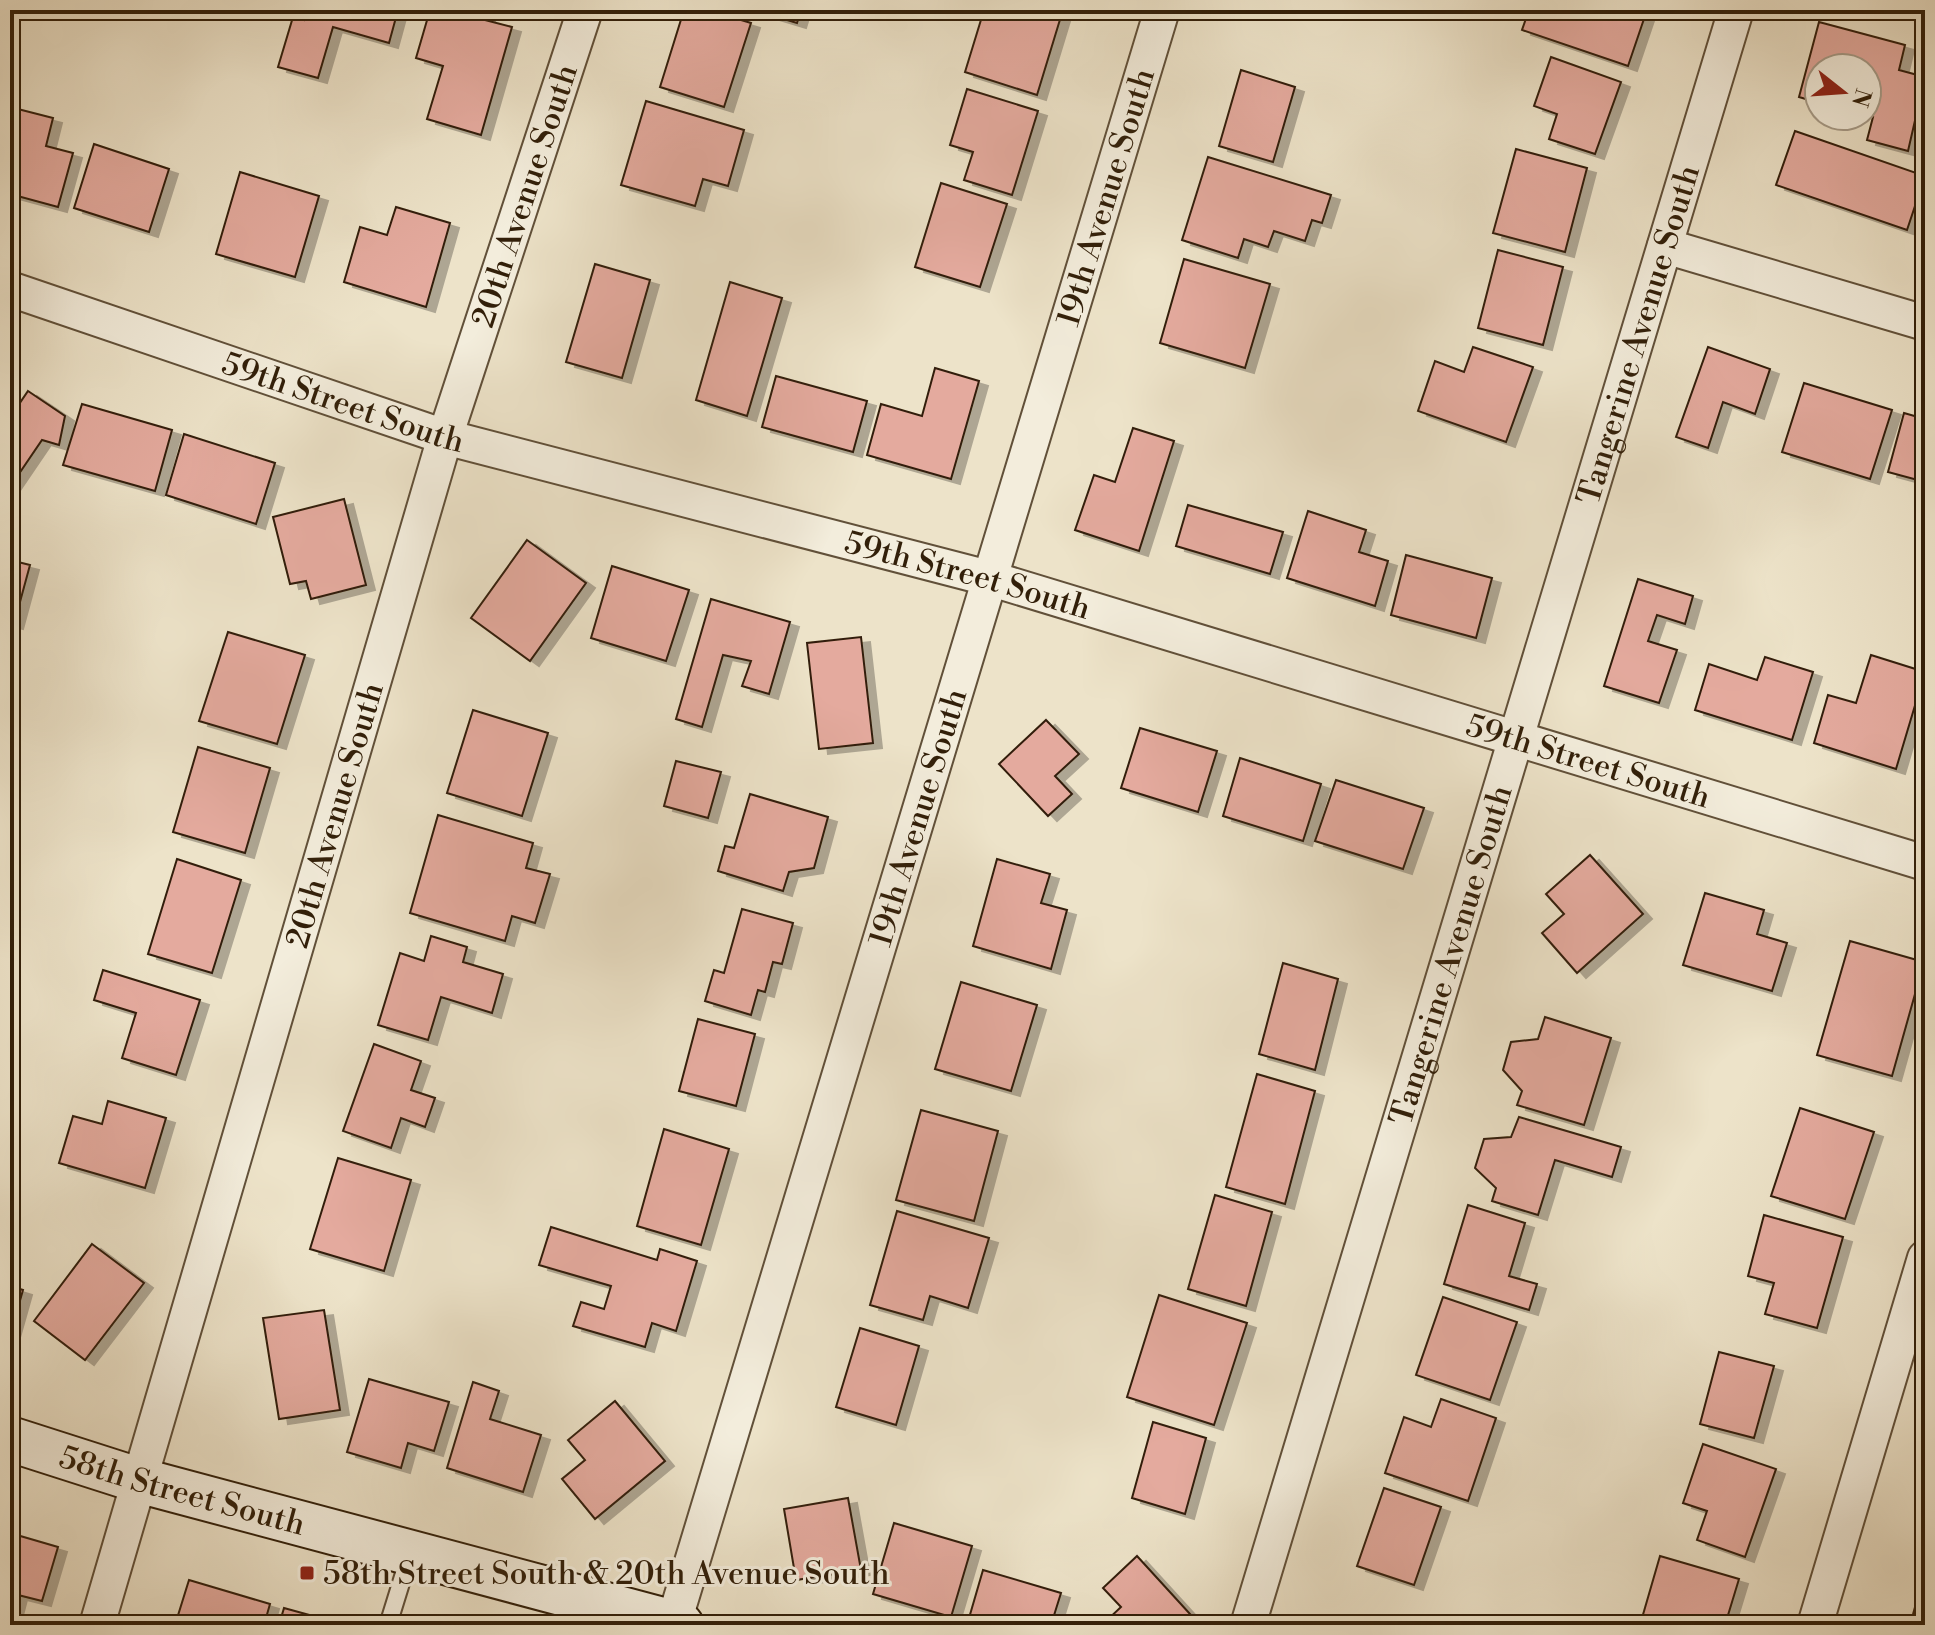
<svg xmlns="http://www.w3.org/2000/svg" width="1935" height="1635" font-family="'Libre Bodoni',serif">
	<style>
		.building { fill: #e4aa9e; stroke: #321f09; stroke-width: 2; filter: url(#shadow) }
		.lines { fill: none; stroke-linecap: round; stroke-linejoin: round }
		.lane-casing { stroke: #615039; stroke-width: 20 }
		.street-casing { stroke: #615039; stroke-width: 38 }
		.secondary-casing { stroke: #321f09; stroke-width: 48 }
		.lane { stroke: #f3eddc; stroke-width: 16 }
		.street { stroke: #f3eddc; stroke-width: 34 }
		.secondary { stroke: #f3eddc; stroke-width: 44 }
		.poi-dot { fill: #8f2418; stroke: #f3eddc; stroke-width: 3 }
		.labels { text-anchor: middle; stroke-width: 6; stroke-linejoin: round; paint-order: stroke }
		.street-label { font-size: 32px; fill: #321f09; stroke: #f3eddc }
		.poi-label { font-size: 32px; fill: #321f09; stroke: #f3eddc; text-anchor: start }
	</style>
	<defs>
		<filter id="shadow"><feDropShadow dx="9" dy="5" stdDeviation="0" flood-color="#0004"/></filter>
	</defs>
	<rect width="100%" height="100%" fill="#ede3c9"/>
	<filter id="stains"><feTurbulence type="fractalNoise" baseFrequency=".0025" numOctaves="4"/><feColorMatrix values="0 0 0 0 .2 0 0 0 0 .09 0 0 0 0 .02 0 0 0 .5 -.17"/></filter>
	<radialGradient id="worn" r=".72"><stop offset=".6" stop-color="#630" stop-opacity="0"/><stop offset="1" stop-color="#630" stop-opacity=".3"/></radialGradient>
	<g class="building">
		<polygon points="307,10 398,10 389,43 333,27 318,78 278,67 293,17 304,20"/>
		<polygon points="430,10 488,10 485,20 512,27 481,135 427,119 443,66 416,58"/>
		<polygon points="684,10 708,10 751,23 724,107 660,87"/>
		<polygon points="754,10 801,10 797,23"/>
		<polygon points="984,10 1062,13 1037,95 965,72"/>
		<polygon points="1529,10 1647,10 1628,66 1522,30"/>
		<polygon points="1819,22 1905,45 1899,70 1925,77 1908,151 1867,140 1873,117 1867,116 1867,68 1819,68 1819,103 1799,97"/>
		<polygon points="1551,57 1621,82 1595,154 1549,139 1557,114 1534,106"/>
		<polygon points="1241,70 1295,87 1273,162 1219,146"/>
		<polygon points="967,89 1038,111 1012,195 964,180 973,152 950,145"/>
		<polygon points="646,101 744,130 728,186 703,179 695,206 621,185"/>
		<polygon points="10,107 53,118 46,146 73,153 58,207 10,194"/>
		<polygon points="1795,131 1925,176 1907,230 1776,185"/>
		<polygon points="94,144 169,169 149,232 74,208"/>
		<polygon points="1516,149 1587,168 1565,252 1493,233"/>
		<polygon points="1208,157 1331,195 1322,223 1312,220 1305,241 1274,231 1268,247 1244,239 1238,258 1182,240"/>
		<polygon points="240,172 319,196 295,277 216,254"/>
		<polygon points="941,183 1007,204 980,287 915,267"/>
		<polygon points="396,207 450,223 426,307 344,282 360,227 387,235"/>
		<polygon points="1498,250 1563,267 1543,345 1478,328"/>
		<polygon points="1184,259 1270,284 1245,368 1160,343"/>
		<polygon points="595,264 650,280 622,378 566,362"/>
		<polygon points="730,282 782,298 747,416 696,400"/>
		<polygon points="1473,347 1533,367 1506,442 1418,411 1435,361 1464,372"/>
		<polygon points="1708,347 1770,369 1755,414 1723,402 1708,448 1676,437"/>
		<polygon points="935,368 979,381 951,479 867,455 881,404 922,416"/>
		<polygon points="776,376 867,401 853,452 762,427"/>
		<polygon points="1804,383 1892,410 1870,479 1782,452"/>
		<polygon points="28,391 65,416 59,445 42,440 10,487 10,411 13,413"/>
		<polygon points="82,404 172,430 155,491 63,465"/>
		<polygon points="1904,413 1925,419 1925,482 1888,472"/>
		<polygon points="1133,428 1174,441 1139,551 1075,530 1094,475 1115,482"/>
		<polygon points="184,434 275,463 256,524 166,495"/>
		<polygon points="344,499 366,585 311,599 306,581 290,584 273,517"/>
		<polygon points="1188,505 1283,532 1270,574 1176,546"/>
		<polygon points="1308,511 1366,530 1359,552 1388,561 1375,606 1287,578"/>
		<polygon points="527,540 586,583 530,661 471,618"/>
		<polygon points="1406,555 1492,578 1476,638 1391,615"/>
		<polygon points="10,560 30,565 14,624 10,623"/>
		<polygon points="612,566 689,590 666,661 591,638"/>
		<polygon points="1638,579 1693,596 1685,624 1657,615 1648,641 1677,650 1659,703 1604,686"/>
		<polygon points="711,599 790,622 769,694 742,686 751,661 723,655 702,727 676,719"/>
		<polygon points="228,632 305,655 277,744 199,721"/>
		<polygon points="861,637 873,743 819,749 807,643"/>
		<polygon points="1871,655 1925,672 1896,769 1814,743 1828,695 1856,703"/>
		<polygon points="1765,657 1813,672 1792,740 1695,710 1709,664 1757,680"/>
		<polygon points="473,710 548,733 522,816 447,793"/>
		<polygon points="1046,720 1079,754 1055,776 1072,794 1048,816 999,764"/>
		<polygon points="1140,728 1217,751 1198,812 1121,788"/>
		<polygon points="198,747 270,768 245,853 173,832"/>
		<polygon points="1240,758 1321,784 1303,841 1223,816"/>
		<polygon points="676,761 721,772 708,818 664,806"/>
		<polygon points="1336,780 1424,808 1403,869 1315,841"/>
		<polygon points="750,794 828,817 814,868 789,872 783,891 718,871 725,846 734,848"/>
		<polygon points="438,815 533,843 526,868 550,874 535,923 512,916 505,941 410,913"/>
		<polygon points="1590,855 1643,914 1577,973 1542,933 1564,914 1546,894"/>
		<polygon points="177,859 241,880 212,973 148,954"/>
		<polygon points="997,859 1050,874 1041,903 1067,910 1051,969 973,946"/>
		<polygon points="1705,893 1764,910 1757,934 1787,943 1772,991 1683,965"/>
		<polygon points="742,909 793,923 782,964 773,962 765,992 758,990 751,1015 705,1001 714,970 724,973"/>
		<polygon points="431,936 467,947 463,962 503,974 492,1013 441,997 428,1040 378,1025 400,953 424,961"/>
		<polygon points="1850,941 1924,962 1892,1076 1817,1055"/>
		<polygon points="1283,963 1338,979 1315,1070 1259,1054"/>
		<polygon points="103,970 200,1000 176,1075 122,1058 136,1013 94,1000"/>
		<polygon points="961,982 1037,1005 1011,1091 935,1069"/>
		<polygon points="1545,1017 1611,1038 1584,1125 1517,1105 1522,1091 1503,1070 1511,1042 1538,1039"/>
		<polygon points="698,1019 755,1034 736,1106 679,1091"/>
		<polygon points="374,1044 421,1061 411,1090 435,1098 425,1127 401,1118 391,1148 343,1131"/>
		<polygon points="1257,1074 1315,1091 1285,1204 1226,1187"/>
		<polygon points="108,1101 166,1118 145,1188 59,1163 73,1116 102,1124"/>
		<polygon points="1800,1108 1874,1132 1845,1219 1771,1196"/>
		<polygon points="921,1110 998,1131 974,1221 896,1200"/>
		<polygon points="1519,1117 1621,1147 1612,1177 1555,1160 1538,1215 1492,1201 1496,1188 1475,1168 1484,1139 1511,1137"/>
		<polygon points="664,1129 729,1149 701,1245 637,1226"/>
		<polygon points="338,1158 411,1180 384,1271 310,1249"/>
		<polygon points="1215,1195 1272,1212 1246,1306 1188,1289"/>
		<polygon points="1468,1205 1525,1223 1509,1276 1537,1284 1529,1310 1444,1284"/>
		<polygon points="897,1211 989,1238 968,1308 930,1296 923,1320 870,1305"/>
		<polygon points="1764,1215 1843,1237 1817,1328 1765,1314 1774,1283 1748,1276"/>
		<polygon points="551,1227 657,1260 660,1249 697,1261 676,1331 652,1323 645,1347 573,1326 581,1302 604,1309 611,1286 539,1265"/>
		<polygon points="92,1244 144,1283 85,1360 34,1321"/>
		<polygon points="10,1286 23,1290 10,1336"/>
		<polygon points="1159,1295 1247,1323 1214,1425 1127,1397"/>
		<polygon points="1443,1297 1517,1322 1490,1400 1416,1375"/>
		<polygon points="324,1310 340,1410 279,1419 263,1318"/>
		<polygon points="860,1328 919,1346 896,1425 836,1407"/>
		<polygon points="1719,1352 1774,1366 1754,1438 1700,1424"/>
		<polygon points="369,1379 449,1402 434,1451 408,1443 401,1468 347,1452"/>
		<polygon points="473,1382 499,1391 490,1419 541,1435 523,1492 447,1468"/>
		<polygon points="1441,1399 1496,1418 1468,1501 1385,1473 1404,1417 1431,1427"/>
		<polygon points="615,1401 665,1461 595,1519 562,1479 585,1460 568,1440"/>
		<polygon points="1153,1422 1206,1438 1185,1514 1132,1498"/>
		<polygon points="1703,1444 1776,1469 1745,1557 1697,1540 1707,1511 1683,1503"/>
		<polygon points="1384,1488 1441,1507 1414,1585 1357,1566"/>
		<polygon points="848,1498 861,1570 796,1580 784,1509"/>
		<polygon points="894,1523 972,1546 951,1617 873,1594"/>
		<polygon points="10,1533 58,1547 42,1601 18,1595 11,1622"/>
		<polygon points="1137,1556 1190,1614 1178,1625 1104,1623 1121,1607 1103,1588"/>
		<polygon points="1660,1556 1739,1579 1725,1625 1640,1625"/>
		<polygon points="983,1570 1061,1593 1051,1625 967,1625"/>
		<polygon points="1924,1575 1925,1625 1910,1625"/>
		<polygon points="189,1580 270,1604 264,1625 175,1625"/>
		<polygon points="284,1608 313,1616 343,1625 279,1625"/>
	</g>
	<g class="lines">
		<g class="lane-casing">
			<polyline id="lane" points="388,1625 410,1554"/>
		</g>
		<g class="street-casing">
			<g id="street">
				<polyline points="1665,246 1925,323"/>
				<path id="s1" d="M 10,289 L 445,437 L 992,579 L 1925,863"/>
				<path id="s2" d="M 97,1625 L 445,437 L 585,10"/>
				<path id="s3" d="M 673,1625 L 1162,10"/>
				<path id="s4" d="M 1248,1625 L 1736,10"/>
				<polyline points="1815,1625 1925,1258"/>
			</g>
		</g>
		<g class="secondary-casing">
			<g id="secondary">
				<path id="s5" d="M 10,1439 L 138,1480 L 681,1625"/>
			</g>
		</g>
		<use href="#lane" class="lane"/>
		<use href="#street" class="street"/>
		<use href="#secondary" class="secondary"/>
	</g>
	<rect class="poi-dot" x="299" y="1565" width="16" height="16" rx="4"/>
	<g class="labels">
		<g class="street-label">
			<text dy="11" stroke="none"><textPath href="#s2" startOffset="1492">20th Avenue South</textPath></text>
			<text dy="11" stroke="none"><textPath href="#s3" startOffset="1492">19th Avenue South</textPath></text>
			<text dy="11" stroke="none"><textPath href="#s4" startOffset="1348">Tangerine Avenue South</textPath></text>
			<text dy="11" stroke="none"><textPath href="#s1" startOffset="352">59th Street South</textPath></text>
			<text dy="11" stroke="none"><textPath href="#s1" startOffset="1000">59th Street South</textPath></text>
			<text dy="11" stroke="none"><textPath href="#s1" startOffset="1648">59th Street South</textPath></text>
			<text dy="11" stroke="none"><textPath href="#s2" startOffset="844">20th Avenue South</textPath></text>
			<text dy="11" stroke="none"><textPath href="#s3" startOffset="844">19th Avenue South</textPath></text>
			<text dy="11" stroke="none"><textPath href="#s4" startOffset="700">Tangerine Avenue South</textPath></text>
			<text dy="11" stroke="none"><textPath href="#s5" startOffset="180">58th Street South</textPath></text>
		</g>
		<g class="poi-label">
			<text x="323" y="1584">58th Street South &amp; 20th Avenue South</text>
		</g>
	</g>
	<rect width="1935" height="1635" fill="none" stroke="#ede3c9" stroke-width="40"/>
	<rect x="12" y="12" width="1911" height="1611" fill="none" stroke="#321f09" stroke-width="4"/>
	<rect x="20" y="20" width="1895" height="1595" fill="none" stroke="#321f09" stroke-width="2"/>
	<g transform="translate(1843 92) rotate(107)"><circle r="38" fill="#f3eddc" stroke="#a69b88" stroke-width="2"/>
	<path d="M0-6L14 30L0 20L-14 30Z" fill="#8f2418"/>
	<text y="-12" font-size="22" font-weight="bold" text-anchor="middle" fill="#321f09">N</text>
	</g>
	<rect width="100%" height="100%" filter="url(#stains)"/>
	<rect width="100%" height="100%" fill="url(#worn)"/>
</svg>
